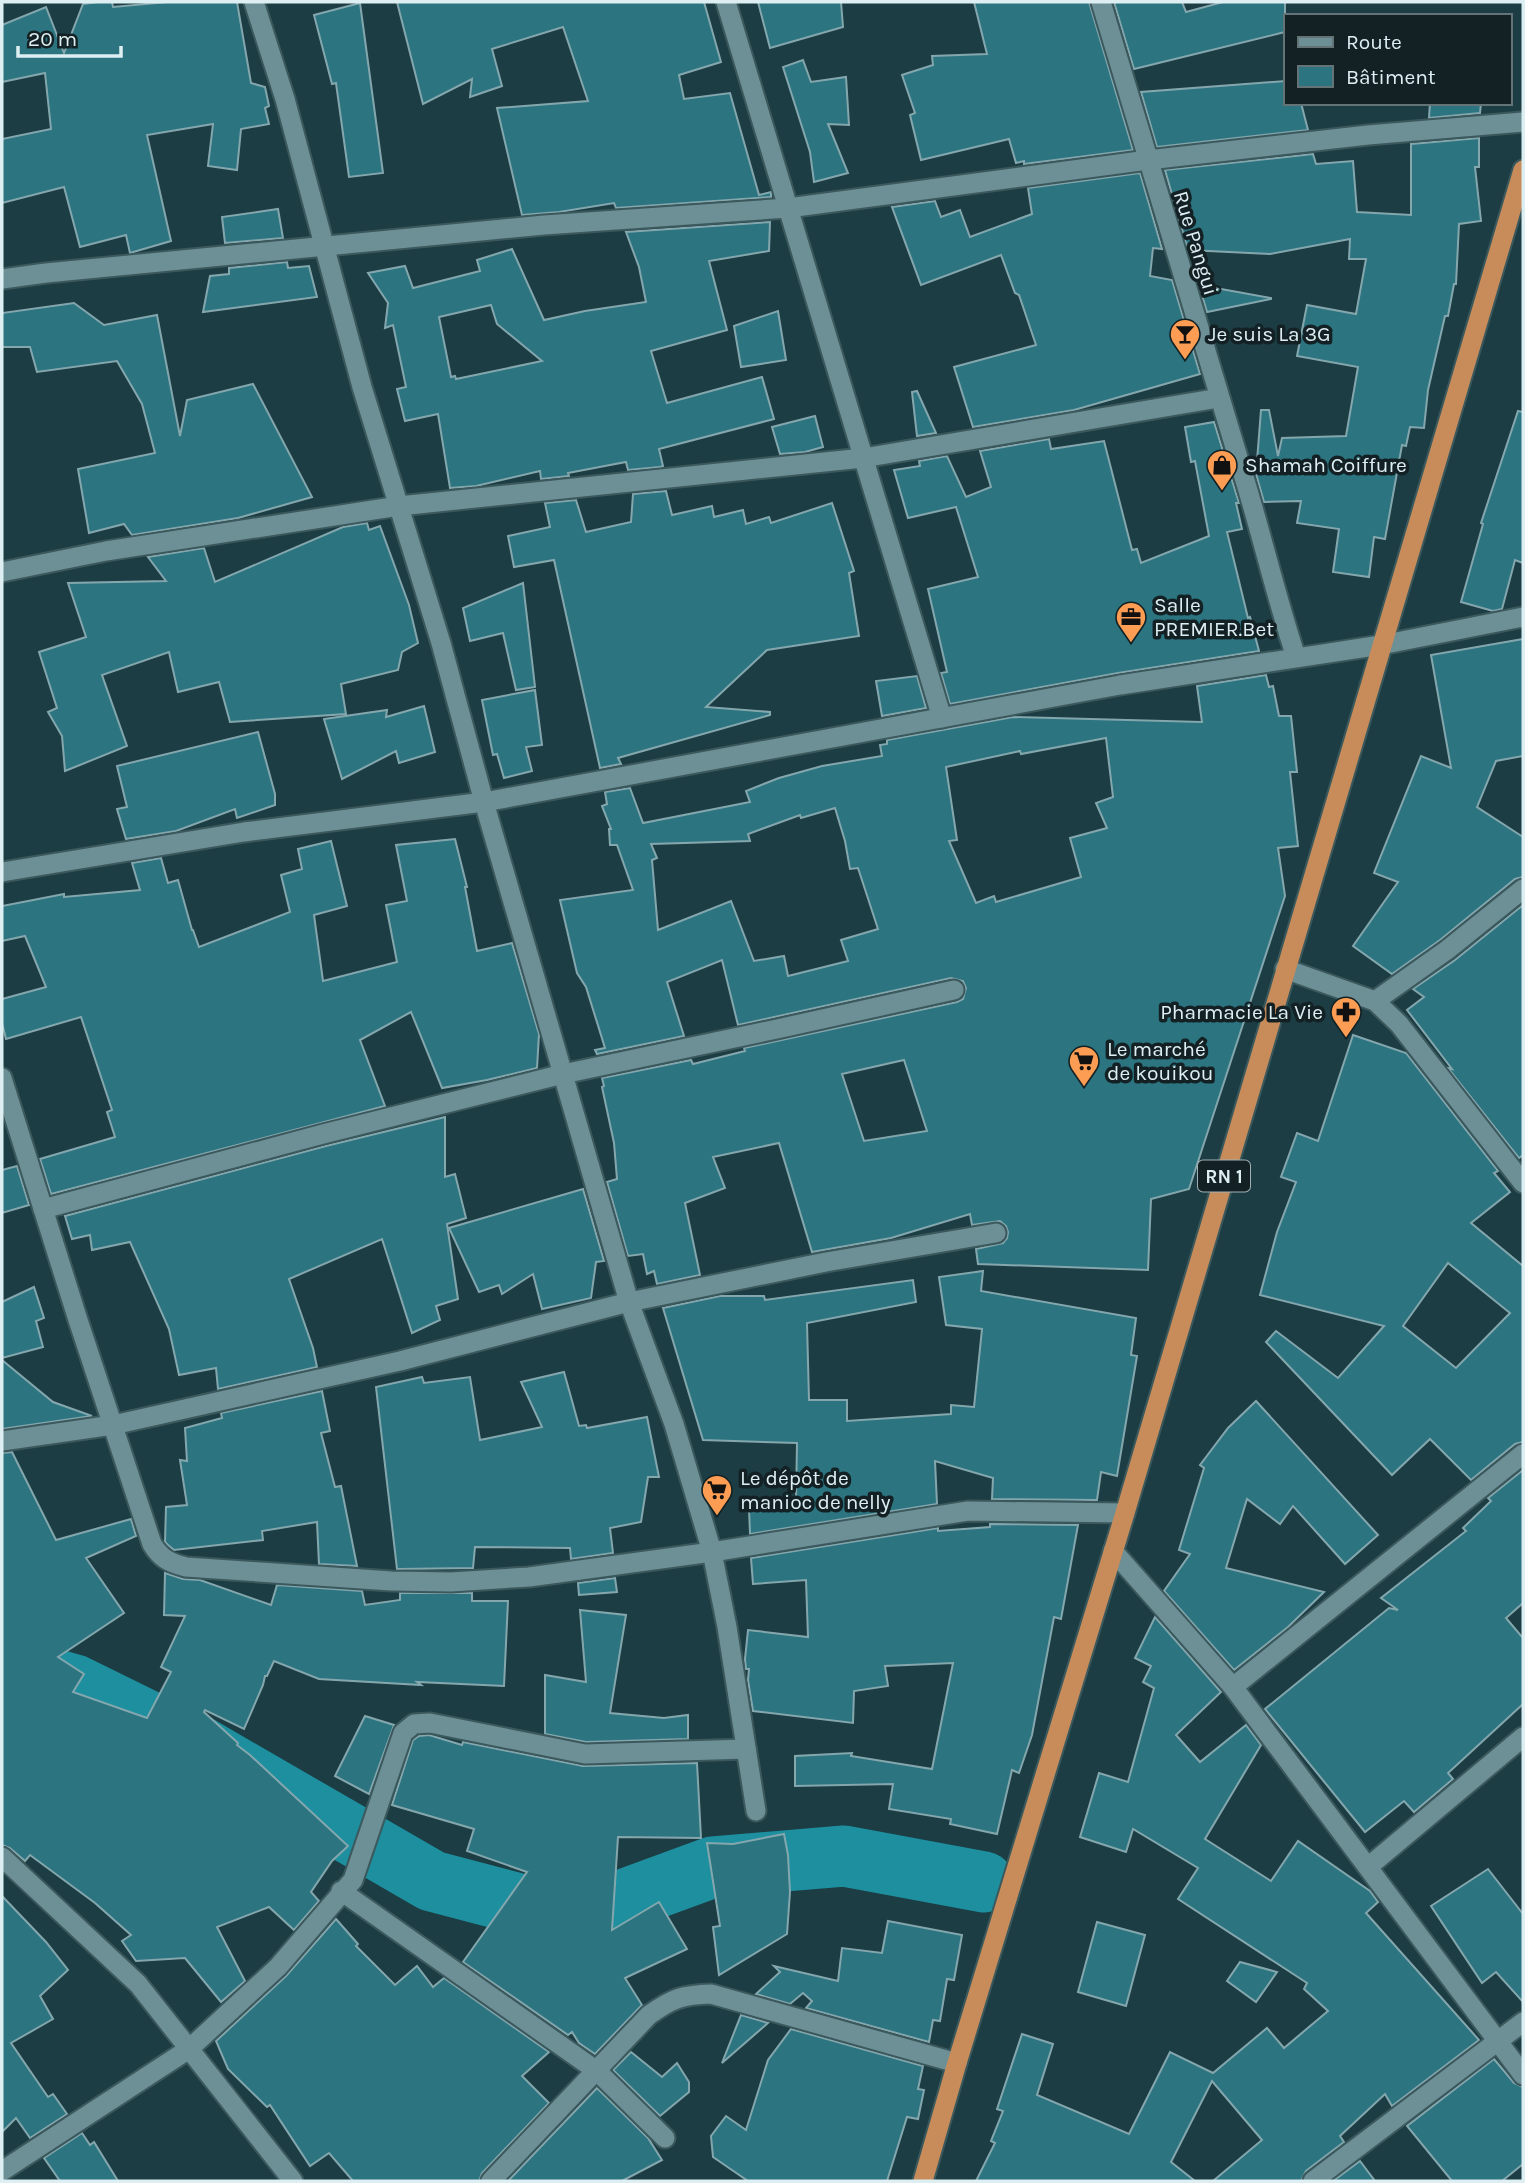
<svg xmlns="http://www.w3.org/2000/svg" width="1525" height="2183" font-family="Karla,sans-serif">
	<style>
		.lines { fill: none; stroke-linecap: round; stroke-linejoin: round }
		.river { stroke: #1d8f9f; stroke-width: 61 }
		.building { fill: #2c7480; stroke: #84a7ae; stroke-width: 2; fill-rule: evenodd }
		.minor-casing { stroke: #3b595d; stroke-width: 23 }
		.trunk-casing { stroke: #3b595d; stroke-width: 23 }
		.minor { stroke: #6d8f96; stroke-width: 19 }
		.trunk { stroke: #c88c5a; stroke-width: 19 }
		.labels { text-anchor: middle; stroke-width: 7; stroke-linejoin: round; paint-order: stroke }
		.shield { fill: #132124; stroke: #a0b1b4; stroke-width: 2 }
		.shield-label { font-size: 19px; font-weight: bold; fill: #ddeff2 }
		.street-label { font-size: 21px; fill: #ddeff2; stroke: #132124 }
		.poi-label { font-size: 21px; fill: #ddeff2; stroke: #132124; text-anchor: start }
	</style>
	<rect width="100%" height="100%" fill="#1c3d43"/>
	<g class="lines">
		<polyline class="river" points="2,1661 12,1667 75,1685 197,1745 432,1881 531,1907 623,1900 713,1867 844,1856 984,1882"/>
	</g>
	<g class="building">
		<polygon points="98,2 112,2 113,7 168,2 237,2 251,83 265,87 269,106 265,108 269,124 241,129 237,170 208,166 213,124 147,135 171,241 130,253 126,235 80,247 64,187 2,203 2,139 51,129 45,73 2,82 2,25 46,7 64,53 83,4"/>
		<polygon points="397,2 704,2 721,62 679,75 684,99 730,93 759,195 771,192 771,197 616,208 614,203 559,212 522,215 497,108 588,101 563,27 492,49 502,86 470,97 472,79 423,104"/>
		<polygon points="758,2 841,2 843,27 770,48"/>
		<polygon points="974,2 1089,2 1133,150 1024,164 1024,161 1016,163 1009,139 921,160 910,115 915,113 902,75 933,65 932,56 987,54"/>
		<polygon points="1114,2 1182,2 1186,12 1223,2 1285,2 1285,32 1134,69"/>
		<polygon points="360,3 383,173 349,177 336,83 332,84 314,15"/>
		<polygon points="803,60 811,82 846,77 849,125 828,124 848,173 814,182 810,152 783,67"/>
		<polygon points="1285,81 1285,103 1301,103 1308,130 1157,147 1141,92"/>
		<polygon points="1430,103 1481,103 1480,113 1429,118"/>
		<polygon points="1479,138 1479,167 1475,167 1481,221 1459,224 1456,284 1454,284 1448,316 1445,316 1428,390 1424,428 1410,427 1406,446 1402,445 1385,539 1374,537 1369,577 1333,572 1339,529 1297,523 1301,501 1264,502 1256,474 1261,410 1269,410 1278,456 1282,438 1346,436 1358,367 1297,356 1307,305 1356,314 1366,259 1349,259 1350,239 1270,254 1188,250 1165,170 1313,154 1316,164 1353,161 1357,212 1411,215 1411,144"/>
		<polygon points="1140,173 1162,249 1153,248 1150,276 1172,280 1200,374 1074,410 973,427 954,367 1036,345 1019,295 1015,293 1001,255 921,285 892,207 935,201 941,217 960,210 970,237 1032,214 1028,188"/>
		<polygon points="278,209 283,238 225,243 222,217"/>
		<path d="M 770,222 L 769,251 L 709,261 L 727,330 L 651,351 L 667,403 L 762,377 L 774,419 L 659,449 L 663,466 L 660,467 L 628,470 L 626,462 L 568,473 L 569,476 L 541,479 L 540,471 L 476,486 L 450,488 L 438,414 L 405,421 L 397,389 L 406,387 L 393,325 L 385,328 L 388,303 L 368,273 L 405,266 L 413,288 L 480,271 L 477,260 L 512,249 L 544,320 L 585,311 L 646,302 L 639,267 L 626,232 ZM 491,305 L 497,324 L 542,361 L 456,379 L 455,376 L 451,377 L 439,317 Z"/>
		<polygon points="287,262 288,268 309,266 317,297 203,312 210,276 229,274 229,268"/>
		<polygon points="1199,285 1271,298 1271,299 1207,312"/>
		<polygon points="74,303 104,325 157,315 180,436 187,400 253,384 312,497 238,518 132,535 124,524 89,533 78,469 155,453 142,404 117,361 37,372 30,347 2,347 2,313"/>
		<polygon points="778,311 786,360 741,367 734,326"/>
		<polygon points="917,391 936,433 917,436 912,392"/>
		<polygon points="1518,411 1523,412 1523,563 1515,560 1502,609 1493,611 1461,602 1483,524 1481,523"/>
		<polygon points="815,416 823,447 805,452 780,454 772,427"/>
		<polygon points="1214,422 1239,503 1236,503 1242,529 1227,532 1248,618 1250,617 1259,651 1118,673 950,704 941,673 947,672 928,589 978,577 956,507 908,518 894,470 920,466 919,461 947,456 966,497 991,487 980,451 1049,439 1051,449 1104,441 1132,550 1137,549 1141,563 1209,536 1195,461 1191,462 1185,427"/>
		<polygon points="666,491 672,515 712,506 714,517 743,510 746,524 769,517 771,523 832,503 854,571 849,573 859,636 767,650 706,707 770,712 770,715 618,758 621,764 600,768 554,560 514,567 508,536 550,527 545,503 576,500 586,532 631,522 633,494"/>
		<polygon points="367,523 369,530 380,526 409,605 418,643 402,652 398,670 341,684 346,714 230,722 219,682 178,692 169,652 102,675 127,746 65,771 62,736 48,712 57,708 39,652 86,637 68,583 166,581 148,557 204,548 215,582 343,527"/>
		<polygon points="523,583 535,687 516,690 503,633 470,641 463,608"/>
		<polygon points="1523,639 1523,756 1496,761 1477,807 1523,837 1523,877 1515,879 1440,940 1392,974 1353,946 1398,882 1374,873 1421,756 1451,768 1431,655"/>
		<path d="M 1266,675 L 1269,687 L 1273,686 L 1279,716 L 1291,716 L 1297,772 L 1290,772 L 1298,846 L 1278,848 L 1285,896 L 1189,1189 L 1151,1199 L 1148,1270 L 978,1264 L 976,1249 L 1003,1243 L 1007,1238 L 1008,1232 L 1006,1226 L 1000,1221 L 972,1225 L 970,1214 L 891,1238 L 812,1252 L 779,1143 L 713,1157 L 725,1188 L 685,1203 L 700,1275 L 657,1284 L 654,1271 L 647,1274 L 643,1254 L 628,1256 L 607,1182 L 617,1179 L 614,1143 L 602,1087 L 604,1086 L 602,1078 L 691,1060 L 693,1064 L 745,1051 L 744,1048 L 957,1002 L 963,999 L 966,988 L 963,981 L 951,978 L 738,1025 L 722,960 L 667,982 L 684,1036 L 597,1054 L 595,1050 L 605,1048 L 586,987 L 577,973 L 560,900 L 633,890 L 617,845 L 610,845 L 609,829 L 611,829 L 602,806 L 607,804 L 605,792 L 630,788 L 643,823 L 750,802 L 746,791 L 779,778 L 822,766 L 882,756 L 880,745 L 887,744 L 887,740 L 1013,717 L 1202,722 L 1197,686 ZM 1106,738 L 1113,797 L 1096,803 L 1107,828 L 1070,838 L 1081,877 L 996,902 L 994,896 L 976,903 L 949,841 L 957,840 L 946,767 L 1020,751 L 1021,754 ZM 835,808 L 845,841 L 850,869 L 858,868 L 878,929 L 841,940 L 848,961 L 788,976 L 784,956 L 754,961 L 731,901 L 658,930 L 652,860 L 657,858 L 651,844 L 750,841 L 748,834 L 800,815 L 801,818 ZM 904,1060 L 927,1131 L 864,1141 L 842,1074 Z"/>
		<polygon points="917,676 926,708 882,716 876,681"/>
		<polygon points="535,690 542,745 526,747 532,771 504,778 497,754 493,755 482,700"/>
		<polygon points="424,706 435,752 399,763 396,751 342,779 324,719 387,710 386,717"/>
		<polygon points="258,732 275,794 275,805 237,818 235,809 176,831 126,839 117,809 127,807 117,766"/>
		<polygon points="455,839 467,887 465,887 477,951 512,943 539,1034 537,1068 487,1080 442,1088 411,1012 360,1040 385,1106 51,1194 40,1159 115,1137 107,1112 112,1110 81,1017 6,1039 2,1023 2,999 46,987 25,936 2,941 2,906 64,894 64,897 140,890 132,863 161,858 168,883 178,880 192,930 193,930 199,947 290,912 281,875 302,869 298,849 331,841 347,906 314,915 323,981 397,962 386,905 407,901 396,845"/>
		<polygon points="1523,905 1523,1155 1519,1158 1448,1068 1452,1069 1407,1010 1424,997 1413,989 1455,960"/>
		<path d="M 1353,1035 L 1406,1053 L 1498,1171 L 1494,1173 L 1510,1192 L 1471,1223 L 1523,1266 L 1523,1442 L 1515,1444 L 1471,1480 L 1430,1439 L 1392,1475 L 1266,1342 L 1276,1331 L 1338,1378 L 1384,1326 L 1260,1295 L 1277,1232 L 1296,1182 L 1281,1177 L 1297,1133 L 1318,1141 ZM 1448,1263 L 1510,1313 L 1456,1368 L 1403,1326 Z"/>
		<polygon points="445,1117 445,1177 455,1174 466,1218 447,1224 458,1299 436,1306 440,1320 412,1333 382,1239 289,1279 313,1348 317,1367 218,1389 216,1368 179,1375 169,1329 130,1242 92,1250 90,1235 72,1239 65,1216 326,1146"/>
		<polygon points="17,1166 29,1205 2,1213 2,1170"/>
		<polygon points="583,1189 604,1261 596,1262 591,1298 542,1309 533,1274 502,1294 499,1285 479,1292 449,1228"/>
		<polygon points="983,1271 981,1291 1136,1318 1131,1355 1137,1356 1117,1476 1101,1472 1097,1500 992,1499 993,1478 935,1461 937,1504 750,1534 749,1508 796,1500 797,1443 703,1440 663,1308 720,1296 764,1296 765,1300 913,1280 916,1302 807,1323 809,1400 847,1400 847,1421 951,1414 951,1405 974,1407 982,1329 946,1325 939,1277"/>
		<polygon points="34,1287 44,1318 36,1321 43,1347 2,1358 2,1302"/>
		<polygon points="2,1360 53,1402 92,1416 2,1429"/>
		<polygon points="564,1372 579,1426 586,1425 587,1428 647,1417 659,1477 648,1477 641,1522 610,1528 613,1553 571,1559 570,1548 475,1547 473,1568 397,1569 376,1387 422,1377 424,1383 470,1377 480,1440 542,1427 521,1382"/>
		<polygon points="322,1391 330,1431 321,1433 335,1487 341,1486 357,1566 319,1564 317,1522 262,1531 263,1540 174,1550 168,1545 165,1542 166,1507 187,1505 180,1460 187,1461 185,1428 222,1418 221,1413"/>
		<polygon points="1256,1401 1378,1535 1345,1564 1293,1506 1280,1524 1247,1499 1226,1568 1324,1592 1288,1627 1234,1670 1164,1591 1190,1554 1179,1550 1204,1468 1200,1465 1228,1428"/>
		<polygon points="12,1452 56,1540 131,1519 136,1536 86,1558 124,1613 58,1657 84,1674 73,1692 147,1718 171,1672 161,1667 185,1616 164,1615 165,1573 183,1579 200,1580 271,1605 277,1585 362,1591 365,1605 400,1600 400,1593 472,1593 472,1601 508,1601 504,1686 417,1682 421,1685 319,1679 274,1661 267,1676 265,1676 263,1685 244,1729 205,1710 204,1712 238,1743 237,1745 250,1755 348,1846 332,1861 311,1892 319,1901 294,1930 269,1907 217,1927 245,1981 221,2002 185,1958 136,1961 122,1941 131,1935 95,1903 30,1855 25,1861 10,1848 2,1845 2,1453"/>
		<polygon points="1523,1470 1523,1603 1506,1618 1523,1638 1523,1704 1448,1773 1453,1779 1414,1812 1404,1801 1365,1832 1265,1709 1389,1608 1398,1610 1381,1598 1466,1531 1463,1528 1491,1501 1488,1498"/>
		<polygon points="990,1524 1078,1525 1061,1619 1054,1617 1032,1735 1019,1773 1012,1770 997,1834 950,1824 951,1819 889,1809 893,1784 795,1786 795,1756 852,1753 851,1756 932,1769 953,1663 885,1666 888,1686 854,1691 853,1723 753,1711 748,1680 749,1669 746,1669 745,1659 748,1630 808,1637 806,1580 753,1584 751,1558 938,1528 938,1531 990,1527"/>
		<polygon points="615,1578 617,1592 579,1595 578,1583"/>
		<polygon points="580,1610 626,1615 610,1713 664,1718 688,1715 688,1739 586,1742 545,1734 545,1675 586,1682"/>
		<polygon points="1155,1617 1221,1692 1176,1735 1200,1762 1246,1725 1261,1745 1205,1839 1271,1881 1298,1841 1370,1891 1378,1902 1366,1913 1479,2040 1392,2106 1385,2094 1340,2136 1344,2142 1306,2171 1301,2181 1213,2181 1262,2140 1212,2081 1171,2162 1195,2181 976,2181 995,2143 991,2141 1003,2111 997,2109 1022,2034 1053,2044 1037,2095 1129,2134 1170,2052 1213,2073 1267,2028 1284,2048 1328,2011 1304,1989 1307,1983 1178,1899 1198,1868 1133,1829 1126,1852 1080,1837 1099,1773 1128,1782 1154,1688 1143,1682 1151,1666 1135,1658"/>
		<polygon points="365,1716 394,1725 369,1794 335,1776"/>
		<polygon points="429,1735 462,1745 463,1742 583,1766 697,1763 701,1838 618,1837 612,1930 659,1902 687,1949 625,1978 642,2005 595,2054 579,2043 572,2032 568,2035 463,1962 527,1872 467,1851 474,1829 392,1805 413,1740 419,1736"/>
		<polygon points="784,1834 788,1855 790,1892 787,1934 719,1975 713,1927 720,1926 707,1843 733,1844"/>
		<polygon points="1488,1869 1523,1914 1523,2002 1496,1972 1482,1983 1431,1906"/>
		<polygon points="2,1896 46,1942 68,1970 40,1996 53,2019 11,2043 48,2097 53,2094 67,2114 30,2138 16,2118 2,2132"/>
		<polygon points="336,1919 358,1944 356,1946 395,1985 417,1966 433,1987 444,1978 549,2052 522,2076 549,2103 482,2173 479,2181 353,2181 329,2153 310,2166 270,2105 267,2107 228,2069 216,2041 286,1976"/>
		<polygon points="888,1921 962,1935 954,1980 947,1979 940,2021 933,2020 929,2042 806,2008 812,2001 803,1993 790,2004 756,1994 780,1972 774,1966 838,1981 842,1948 882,1953"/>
		<polygon points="1097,1922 1145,1935 1126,2006 1078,1992"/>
		<polygon points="1240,1962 1277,1972 1256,2002 1227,1981"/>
		<polygon points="741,2015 768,2023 722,2063"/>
		<polygon points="791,2029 923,2066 918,2089 924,2090 918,2119 907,2117 887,2181 748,2181 713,2157 711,2136 726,2116 746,2130 768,2060"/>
		<polygon points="631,2052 662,2077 677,2063 689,2082 689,2092 660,2116 613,2070"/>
		<polygon points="1494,2059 1514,2083 1523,2087 1523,2164 1502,2181 1452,2181 1407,2126"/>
		<polygon points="597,2088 648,2138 662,2160 622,2181 508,2181"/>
		<polygon points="82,2133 90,2145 94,2142 118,2181 60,2181 44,2158"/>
		<polygon points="1360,2161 1375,2181 1333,2181"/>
	</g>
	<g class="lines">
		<g class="minor-casing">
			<g id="minor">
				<polyline points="254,2 285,99 362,387 441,643 484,802 629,1302 674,1424 712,1552 727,1627 756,1811"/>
				<polyline points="726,2 942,718"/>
				<path d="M 1101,2 C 1149,159 1195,317 1243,474 C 1262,535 1276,597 1296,657"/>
				<polyline points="2,279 46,273 544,225 788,208 1148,160 1368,135 1523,122"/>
				<polyline points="2,572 106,551 399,506 863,458 1219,398"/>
				<polyline points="2,872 244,832 484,802 1120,685 1381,645 1523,617"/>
				<polyline points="1285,969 1375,1001 1399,1024 1523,1183"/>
				<polyline points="1375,1001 1447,950 1523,889"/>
				<path d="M 2,1078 L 78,1320 L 152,1544 C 161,1559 170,1563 186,1567 L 391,1581 L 451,1582 L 529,1577 L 712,1552 L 968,1511 L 1125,1513"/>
				<polyline points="43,1209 323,1134 563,1074 777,1029 954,990"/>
				<polyline points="2,1441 113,1425 400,1361 629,1302 826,1262 996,1233"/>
				<polyline points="1113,1551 1233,1687 1523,2075"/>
				<polyline points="1233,1687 1523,1454"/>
				<polyline points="2,1857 138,1984 293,2181"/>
				<polyline points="1368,1867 1523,1737"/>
				<polyline points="341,1891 597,2071 665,2138"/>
				<polyline points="2,2171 189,2049 278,1967 353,1880 403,1733 414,1724 430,1723 585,1754 746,1749"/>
				<path d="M 491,2181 L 649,2015 C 673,1998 682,1995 711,1994 L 957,2063"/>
				<polyline points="1313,2181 1523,2022"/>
			</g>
		</g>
		<g class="trunk-casing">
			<polyline id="trunk" points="923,2181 957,2063 1125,1513 1523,170"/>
		</g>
		<use href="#minor" class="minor"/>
		<use href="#trunk" class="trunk"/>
	</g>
	<defs>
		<g id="bar-pin" transform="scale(1.575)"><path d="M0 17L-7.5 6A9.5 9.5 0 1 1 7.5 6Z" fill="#fc9d53" stroke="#132124"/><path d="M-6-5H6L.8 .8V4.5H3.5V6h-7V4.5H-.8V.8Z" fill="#111"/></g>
		<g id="shop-pin" transform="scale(1.575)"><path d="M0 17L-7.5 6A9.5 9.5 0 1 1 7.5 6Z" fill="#fc9d53" stroke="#132124"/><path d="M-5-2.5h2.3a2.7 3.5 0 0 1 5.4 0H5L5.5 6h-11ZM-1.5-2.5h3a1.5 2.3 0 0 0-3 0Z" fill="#111"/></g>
		<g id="office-pin" transform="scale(1.575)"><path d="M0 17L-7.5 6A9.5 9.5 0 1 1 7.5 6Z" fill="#fc9d53" stroke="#132124"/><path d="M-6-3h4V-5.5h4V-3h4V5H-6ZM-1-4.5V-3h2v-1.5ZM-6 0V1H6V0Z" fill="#111"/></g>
		<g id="pharmacy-pin" transform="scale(1.575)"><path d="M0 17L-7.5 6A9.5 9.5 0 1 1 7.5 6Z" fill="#fc9d53" stroke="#132124"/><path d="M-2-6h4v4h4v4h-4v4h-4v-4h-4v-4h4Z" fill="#111"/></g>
		<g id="supermarket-pin" transform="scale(1.575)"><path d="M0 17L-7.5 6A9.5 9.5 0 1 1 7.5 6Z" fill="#fc9d53" stroke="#132124"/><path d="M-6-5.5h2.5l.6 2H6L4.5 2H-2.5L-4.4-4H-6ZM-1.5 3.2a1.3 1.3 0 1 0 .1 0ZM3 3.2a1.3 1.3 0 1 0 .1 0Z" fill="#111"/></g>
	</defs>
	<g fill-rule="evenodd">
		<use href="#bar-pin" x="1185" y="334"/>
		<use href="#shop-pin" x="1222" y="465"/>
		<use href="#office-pin" x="1131" y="617"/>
		<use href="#pharmacy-pin" x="1346" y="1012"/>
		<use href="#supermarket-pin" x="1084" y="1061"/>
		<use href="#supermarket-pin" x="717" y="1490"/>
	</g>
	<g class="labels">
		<rect class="shield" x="1198" y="1160.5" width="52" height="31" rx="5"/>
		<g class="shield-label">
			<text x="1224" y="1183">RN 1</text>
		</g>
		<g class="street-label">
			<text transform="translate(1196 243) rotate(73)" y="7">Rue Pangui</text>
		</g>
		<g class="poi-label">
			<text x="1208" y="341">Je suis La 3G</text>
			<text x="1245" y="472">Shamah Coiffure</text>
			<text x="1154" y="612">Salle<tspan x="1154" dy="24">PREMIER.Bet</tspan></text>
			<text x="1323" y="1019" text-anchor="end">Pharmacie La Vie</text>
			<text x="1107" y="1056">Le marché<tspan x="1107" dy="24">de kouikou</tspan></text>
			<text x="740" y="1485">Le dépôt de<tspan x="740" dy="24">manioc de nelly</tspan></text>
		</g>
	</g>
	<rect width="1525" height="2183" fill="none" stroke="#ddeff2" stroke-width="7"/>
	<rect x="1284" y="14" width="228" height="91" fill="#132124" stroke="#647376" stroke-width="2"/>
	<rect x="1298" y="37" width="35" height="10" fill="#6d8f96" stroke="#647376" stroke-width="2"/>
	<text x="1346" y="49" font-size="21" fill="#ddeff2">Route</text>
	<rect x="1298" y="66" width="35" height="21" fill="#2c7480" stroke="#647376" stroke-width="2"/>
	<text x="1346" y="84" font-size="21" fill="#ddeff2">Bâtiment</text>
	<path d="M18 46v10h103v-10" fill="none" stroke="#ddeff2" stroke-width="3.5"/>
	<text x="28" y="46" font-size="21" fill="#ddeff2" stroke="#132124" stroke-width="5" paint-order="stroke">20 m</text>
</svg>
